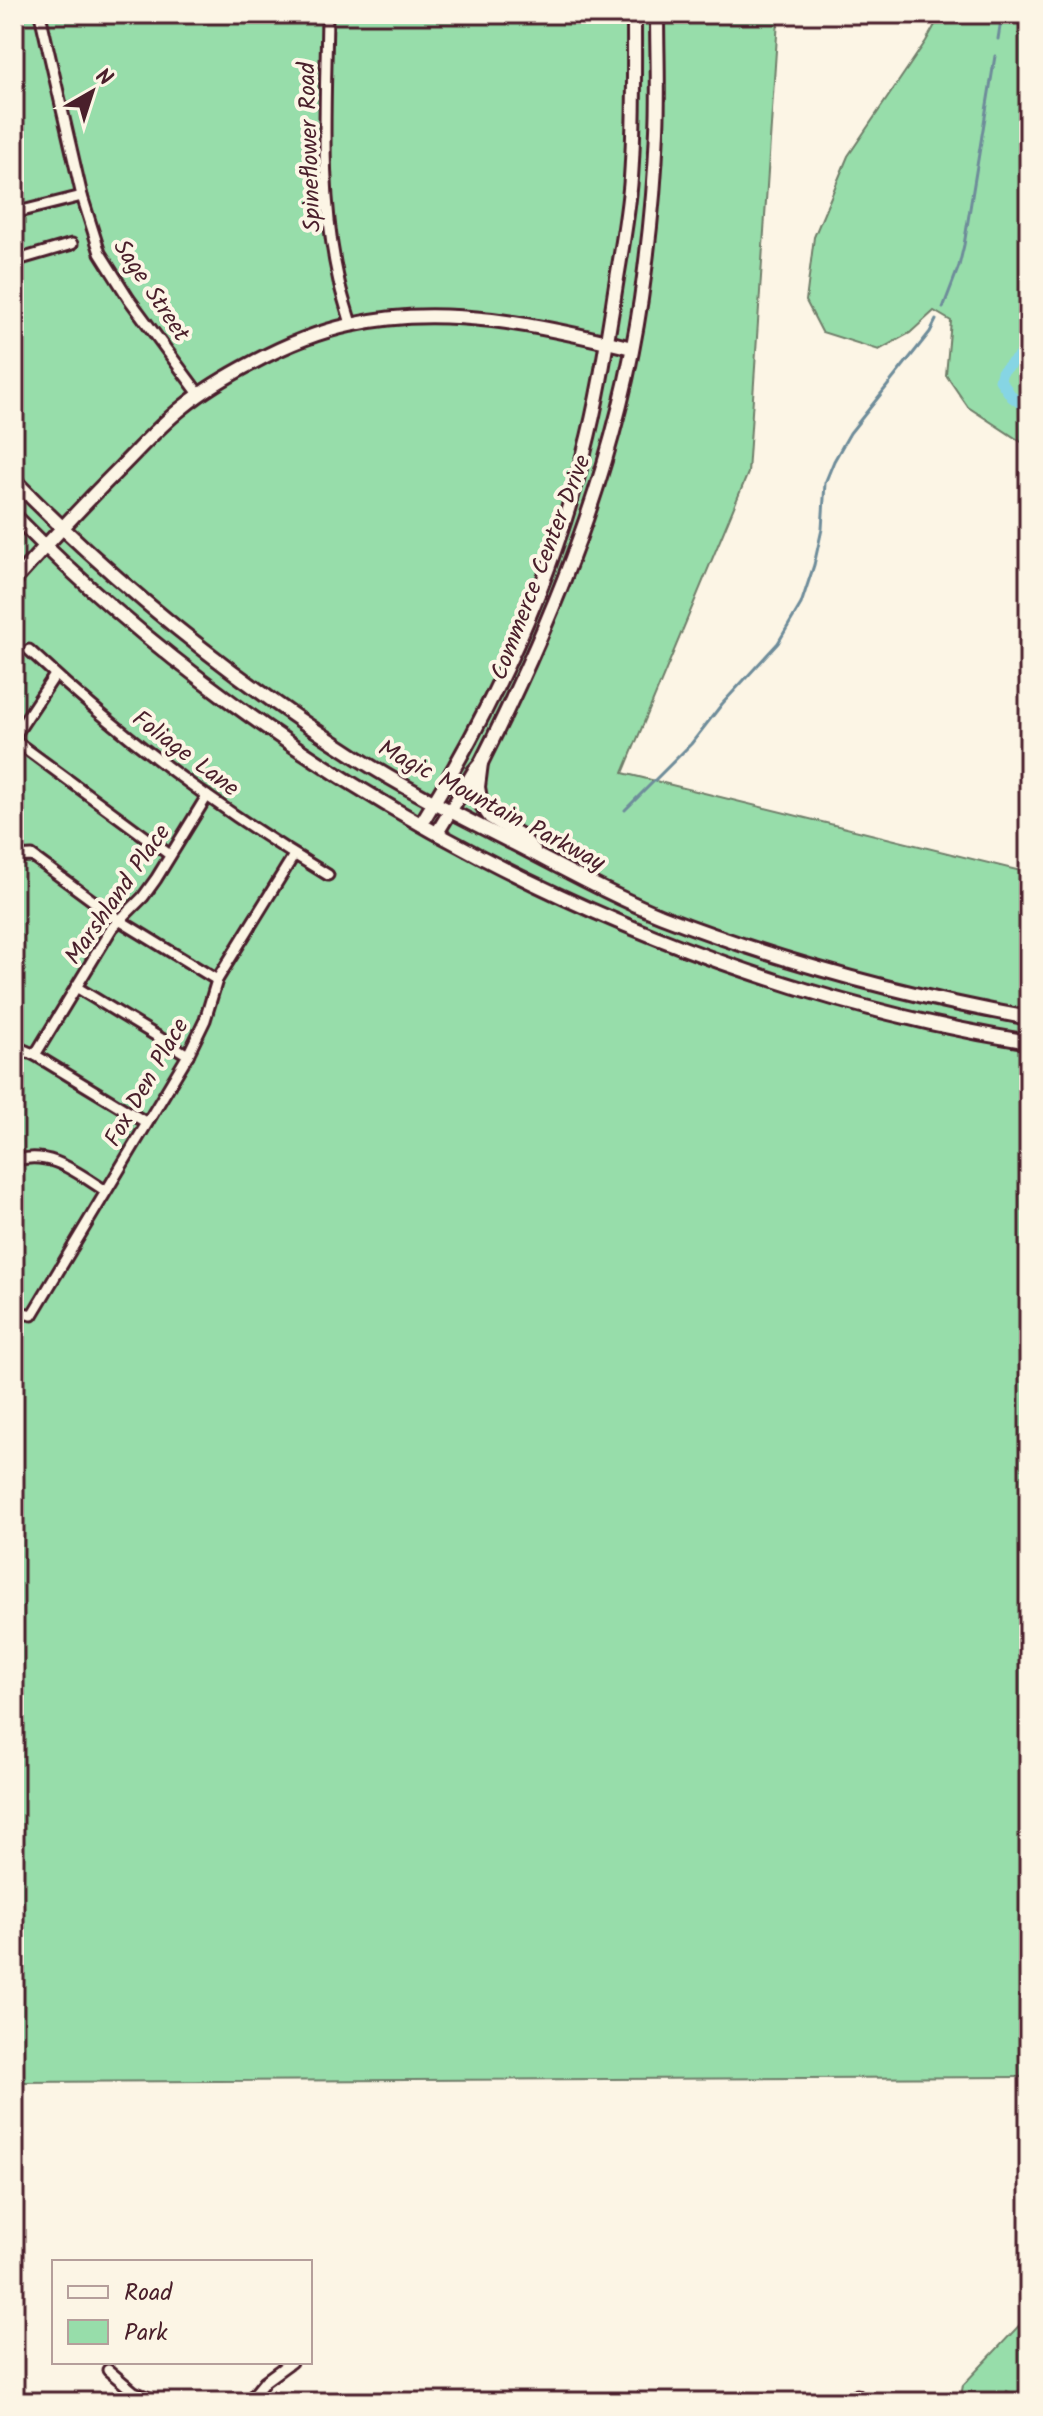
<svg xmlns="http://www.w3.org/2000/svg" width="1043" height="2416" font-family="Kalam,sans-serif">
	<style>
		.green { fill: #97ddaa; stroke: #707e6a; stroke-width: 2 }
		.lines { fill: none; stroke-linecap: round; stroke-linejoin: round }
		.stream { stroke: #6e8c9a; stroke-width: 3 }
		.canal { stroke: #86d5e4; stroke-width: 11 }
		.street-casing { stroke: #4a1f2b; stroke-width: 15 }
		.secondary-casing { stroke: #4a1f2b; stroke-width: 18 }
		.street { stroke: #fcf5e5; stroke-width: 9 }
		.secondary { stroke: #fcf5e5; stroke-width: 12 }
		.labels { text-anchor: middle; stroke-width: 8; stroke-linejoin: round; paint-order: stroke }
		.street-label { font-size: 24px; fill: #4a1f2b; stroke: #fcf5e5 }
	</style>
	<rect width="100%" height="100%" fill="#fcf5e5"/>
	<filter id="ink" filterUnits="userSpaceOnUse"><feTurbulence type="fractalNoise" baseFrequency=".0125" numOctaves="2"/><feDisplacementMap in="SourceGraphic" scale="16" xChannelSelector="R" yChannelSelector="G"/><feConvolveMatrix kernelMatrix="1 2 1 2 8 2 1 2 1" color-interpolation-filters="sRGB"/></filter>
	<g filter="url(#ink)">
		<g class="green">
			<polygon points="14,14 787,14 778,20 748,473 623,773 1029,873 1029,2077 14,2082"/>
			<polygon points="941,14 1029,14 1029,447 968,407 946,375 951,321 934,311 910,333 879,350 822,332 806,301 814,237 848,156 926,41"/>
			<polygon points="1029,2315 1029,2402 1007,2391 999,2402 960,2402 963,2385"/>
		</g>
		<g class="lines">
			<g class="stream">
				<polyline points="998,39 1002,14"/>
				<polyline points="943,308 959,266 964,245 995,56"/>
				<polyline points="625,810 691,744 722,704 778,643 801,604 814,565 822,529 825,483 834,461 850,433 930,332 936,320"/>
			</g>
			<polyline class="canal" points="1029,347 1002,372 1000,380 1012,397 1029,409"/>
			<g class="street-casing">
				<g id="street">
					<polyline points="40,14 82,196 100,253 129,299 199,394"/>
					<path d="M 327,14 C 326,101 319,191 338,277 C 341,293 347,309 351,324"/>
					<polyline points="14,213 82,196"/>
					<polyline points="14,261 72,244"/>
					<path d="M 29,650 C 120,736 221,811 328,875"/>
					<polyline points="14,737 55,675"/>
					<polyline points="14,740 170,855"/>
					<polyline points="14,857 32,856 119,920 217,980"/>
					<polyline points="76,987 188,1055"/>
					<polyline points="14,1046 35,1055 147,1123"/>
					<polyline points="35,1055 112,928 143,897 156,879 207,796"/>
					<path d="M 14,1161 C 50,1149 77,1173 106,1191"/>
					<polyline points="14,1311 32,1315 188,1055 205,1020 217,980 294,855"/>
					<polyline points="108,2370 134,2392 159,2402"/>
					<polyline points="248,2402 265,2381 291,2362"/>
					<polyline points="854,2402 857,2395"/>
				</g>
			</g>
			<g class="secondary-casing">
				<g id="secondary">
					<path d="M 14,480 C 117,585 232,678 356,757 C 407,790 462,817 515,844 C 564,869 612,896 662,916 C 781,962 904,995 1029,1018"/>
					<path d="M 14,515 C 278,784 656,982 1029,1042"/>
					<path d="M 14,581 C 48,543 82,506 118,470 C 139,449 159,426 183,407 C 205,389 229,375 254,362 C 284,346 317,332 350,325 C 442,303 543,326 632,348"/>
					<polyline points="481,763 478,787 481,804 490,817 520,835 534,850"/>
					<path d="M 421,824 C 492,709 551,584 584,453 C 597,404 605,354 613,304 C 619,262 628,220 631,178 C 635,123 634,69 634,14"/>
					<path d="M 437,833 L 475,770 L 481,763 C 555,616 617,463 641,299 C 649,243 655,186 657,130 C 659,91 657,52 657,14"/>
				</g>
			</g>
			<use href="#street" class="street"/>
			<use href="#secondary" class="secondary"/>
		</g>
	</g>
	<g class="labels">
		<g class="street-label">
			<text transform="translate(309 147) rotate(-92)" y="8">Spineflower Road</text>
			<text transform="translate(152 290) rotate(56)" y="8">Sage Street</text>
			<text transform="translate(540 567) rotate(-69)" y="8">Commerce Center Drive</text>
			<text transform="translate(186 753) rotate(37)" y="8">Foliage Lane</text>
			<text transform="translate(492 805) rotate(28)" y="8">Magic Mountain Parkway</text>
			<text transform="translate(117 894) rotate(-55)" y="8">Marshland Place</text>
			<text transform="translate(146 1082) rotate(-60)" y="8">Fox Den Place</text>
		</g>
	</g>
	<rect width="1043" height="2416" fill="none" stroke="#fcf5e5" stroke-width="48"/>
	<rect x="24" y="24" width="995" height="2368" fill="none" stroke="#4a1f2b" stroke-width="3" filter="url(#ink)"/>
	<rect x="52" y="2260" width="260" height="104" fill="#fcf5e5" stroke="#b59f9b" stroke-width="2"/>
	<rect x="68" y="2286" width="40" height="12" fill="#fcf5e5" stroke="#b59f9b" stroke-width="2"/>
	<text x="124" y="2300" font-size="24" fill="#4a1f2b">Road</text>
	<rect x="68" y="2320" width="40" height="24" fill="#97ddaa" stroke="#b59f9b" stroke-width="2"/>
	<text x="124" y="2340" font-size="24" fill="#4a1f2b">Park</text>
	<g transform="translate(92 92) rotate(39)" stroke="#fcf5e5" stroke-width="6" paint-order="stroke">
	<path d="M0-6L14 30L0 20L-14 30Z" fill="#4a1f2b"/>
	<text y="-12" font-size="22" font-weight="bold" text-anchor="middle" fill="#4a1f2b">N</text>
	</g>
</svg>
